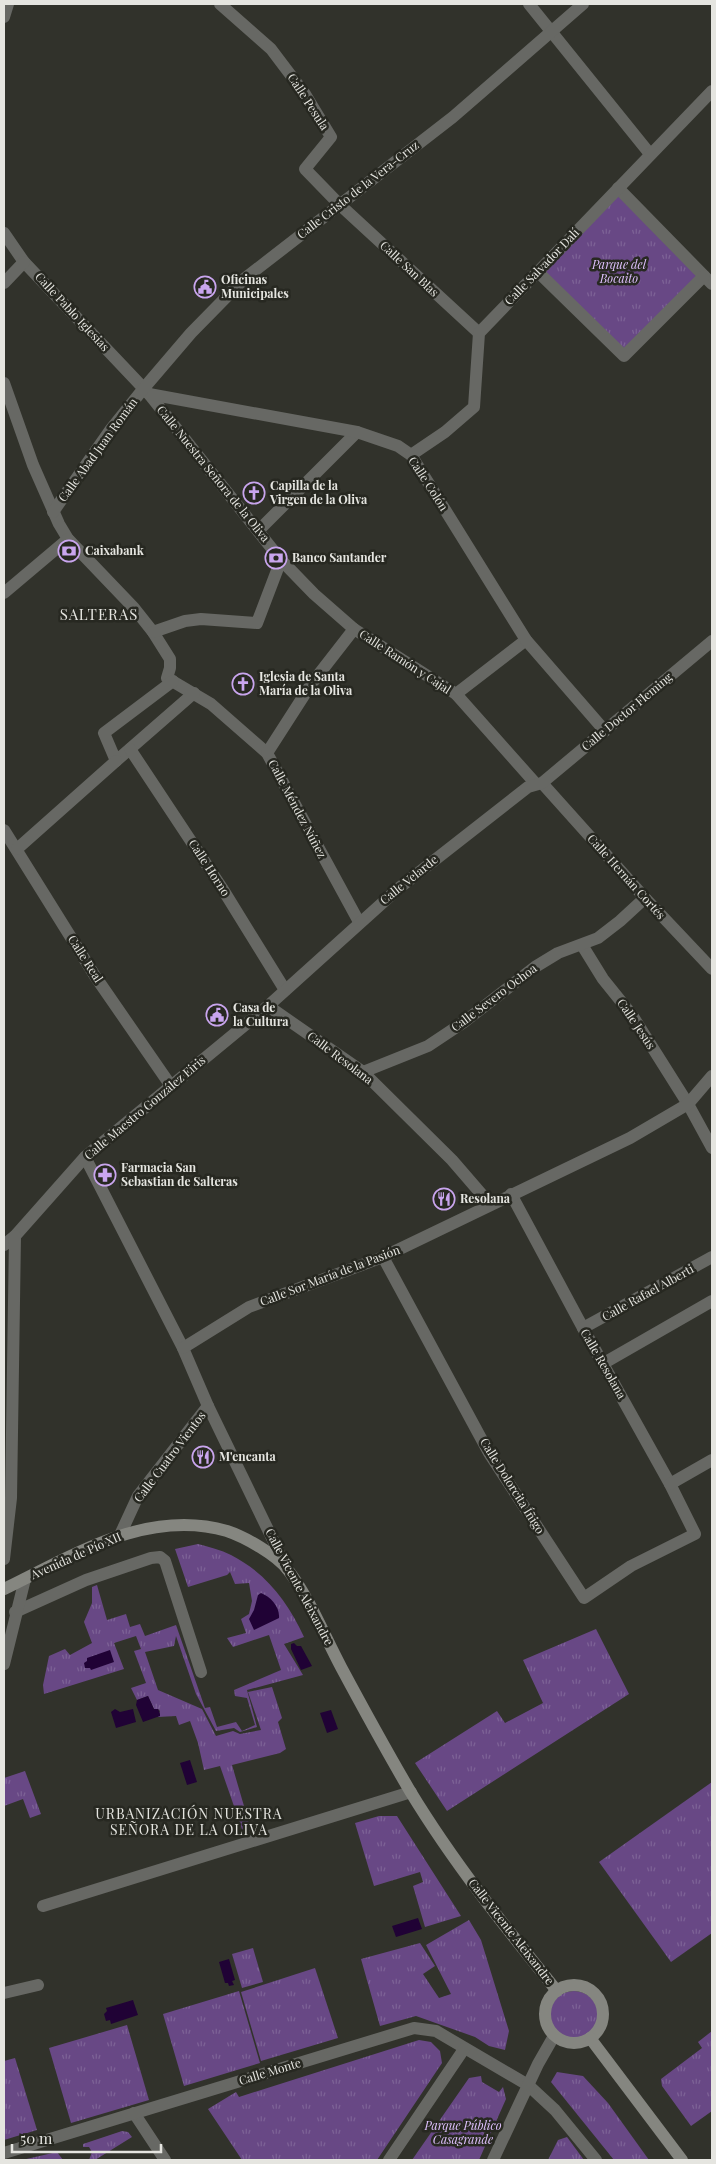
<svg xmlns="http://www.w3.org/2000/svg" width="716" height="2164" font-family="'Playfair Display',serif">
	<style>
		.grass { fill: url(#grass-tufts) }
		.water { fill: #200235 }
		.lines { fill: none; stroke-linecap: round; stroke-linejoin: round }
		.pedestrian { stroke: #676864; stroke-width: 12 }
		.minor { stroke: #676864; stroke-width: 12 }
		.secondary { stroke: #858680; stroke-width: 12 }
		.labels { text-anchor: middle; stroke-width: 5; stroke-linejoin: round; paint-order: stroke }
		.street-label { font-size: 12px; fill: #e5e5e0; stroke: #272821 }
		.park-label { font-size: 12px; font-style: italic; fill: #dfc1fe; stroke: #272821 }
		.poi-label { font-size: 12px; font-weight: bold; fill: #e5e5e0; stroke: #272821; text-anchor: start }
		.neighbourhood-label { font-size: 14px; letter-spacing: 1px; fill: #e5e5e0; stroke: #272821 }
		.quarter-label { font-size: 15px; letter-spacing: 1px; fill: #e5e5e0; stroke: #272821 }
	</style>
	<defs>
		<pattern id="grass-tufts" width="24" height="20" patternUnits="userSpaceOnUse" patternTransform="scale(1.25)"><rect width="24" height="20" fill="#684885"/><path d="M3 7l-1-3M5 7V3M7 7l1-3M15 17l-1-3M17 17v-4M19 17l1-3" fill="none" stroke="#7d6296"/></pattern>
	</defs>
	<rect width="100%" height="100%" fill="#31322b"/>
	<g class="grass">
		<polygon points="618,188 704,276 624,356 538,272"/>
		<path d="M 198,1544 C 209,1547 221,1550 231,1555 C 266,1573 288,1602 304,1637 L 284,1644 L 303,1675 L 247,1690 L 257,1727 L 240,1732 L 234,1728 L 216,1731 L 196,1694 L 176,1636 L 174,1646 L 145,1652 L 158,1690 L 202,1709 L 216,1736 L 233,1731 L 240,1734 L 261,1730 L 248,1692 L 272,1687 L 282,1718 L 278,1722 L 286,1749 L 280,1753 L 232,1765 L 251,1830 L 243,1832 L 220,1766 L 204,1770 L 198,1743 L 190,1721 L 179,1725 L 176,1716 L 158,1717 L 160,1711 L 158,1709 L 154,1709 L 148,1696 L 137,1700 L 131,1688 L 146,1683 L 134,1651 L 141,1649 L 136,1636 L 114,1643 L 124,1669 L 44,1694 L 43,1685 L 49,1656 L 65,1649 L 70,1655 L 92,1643 L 84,1622 L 92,1603 L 92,1587 L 97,1585 L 107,1620 L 126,1614 L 130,1627 L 140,1624 L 145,1636 L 176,1625 L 205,1708 L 210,1707 L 217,1727 L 236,1722 L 242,1731 L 255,1725 L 247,1698 L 235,1696 L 234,1690 L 281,1670 L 269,1635 L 233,1647 L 227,1638 L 246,1633 L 241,1619 L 249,1614 L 252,1601 L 249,1583 L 235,1584 L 230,1572 L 227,1575 L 188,1587 L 175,1549 Z"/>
		<polygon points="596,1629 629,1694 447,1811 415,1763 497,1711 505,1723 543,1703 523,1660"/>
		<polygon points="25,1771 41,1814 30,1818 23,1799 4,1806 4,1778"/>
		<polygon points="712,1782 712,1933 671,1962 599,1862"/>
		<polygon points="379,1816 397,1816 461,1916 425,1927 413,1886 423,1882 420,1872 374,1886 355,1823"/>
		<polygon points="469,1920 481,1940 509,2031 505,2050 489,2046 475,2037 416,2016 380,2026 361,1959 420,1943 435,1966 423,1974 439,1998 451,1994 426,1945"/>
		<polygon points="253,1948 263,1982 242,1988 232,1954"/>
		<polygon points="315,1968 338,2038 261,2061 241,1992"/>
		<polygon points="239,1991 260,2063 184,2086 163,2014"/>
		<circle cx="574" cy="2015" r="24"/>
		<polygon points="127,2025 149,2100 71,2123 49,2048"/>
		<polygon points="712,2031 712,2111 691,2126 662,2086 661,2079 702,2048 698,2042"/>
		<polygon points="419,2040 431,2042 440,2051 442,2063 377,2160 242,2160 208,2109 236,2092 239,2097"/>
		<polygon points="15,2058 37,2130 4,2140 4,2061"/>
		<polygon points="557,2072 583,2076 608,2103 649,2160 614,2160 551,2082"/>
		<polygon points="481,2076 482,2082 499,2092 503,2087 506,2099 479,2160 412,2160 469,2078"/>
		<polygon points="122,2131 128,2132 132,2137 95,2160 89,2160 92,2152 89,2147 83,2147 83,2144"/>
		<polygon points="567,2137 584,2160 548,2160 558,2140"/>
		<polygon points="57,2152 63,2160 22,2160"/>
	</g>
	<g class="water">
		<path d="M 261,1593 C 271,1597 280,1607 279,1618 L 254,1630 L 249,1619 L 254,1610 L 258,1595 Z"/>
		<polygon points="294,1643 297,1646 301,1646 312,1666 301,1670 291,1649 291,1644"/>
		<polygon points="110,1650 114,1662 91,1670 90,1668 85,1668 84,1663 87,1661 87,1658"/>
		<polygon points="148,1696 154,1709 158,1709 160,1714 160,1716 143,1722 136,1705 137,1700"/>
		<polygon points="115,1709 120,1712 133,1709 136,1722 116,1728 111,1712"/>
		<polygon points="331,1710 338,1729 327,1733 320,1713"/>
		<polygon points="190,1760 197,1782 187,1785 180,1763"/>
		<polygon points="418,1918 422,1929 396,1937 392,1926"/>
		<polygon points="229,1959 235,1980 232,1981 234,1985 229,1986 228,1983 225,1983 219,1962"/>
		<polygon points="133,2000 138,2015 111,2024 110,2020 106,2021 104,2014 107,2011 106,2008"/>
	</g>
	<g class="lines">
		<g class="pedestrian">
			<polyline points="258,531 357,432"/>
			<polyline points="456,694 526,640"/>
		</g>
		<g class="minor">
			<polyline points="220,4 271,49 305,94 331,137 305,169 339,204 479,333"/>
			<polyline points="529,4 650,154"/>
			<polyline points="4,17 8,4"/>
			<polyline points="618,188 712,284"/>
			<polyline points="4,233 24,262 149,394 281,560 314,594 354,629 456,694 536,784"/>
			<polyline points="538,272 624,356 704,276"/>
			<polyline points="4,283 24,262"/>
			<polyline points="4,383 33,465 59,524 68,539 134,608 153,632 170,659 170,668 167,678 211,704 267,753 359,922"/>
			<polyline points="149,394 357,432 398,446 411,455 526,640 605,731"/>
			<polyline points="411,455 445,432 474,407 479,333 712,91"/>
			<polyline points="53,512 111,429 144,388 191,333 244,279 453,117 583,4"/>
			<polyline points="4,593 68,539"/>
			<polyline points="153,632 185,621 201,619 257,623 281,560"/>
			<polyline points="173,681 104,733 116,761 194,693"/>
			<polyline points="130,749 222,888 285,990"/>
			<polyline points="267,753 312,683 354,629"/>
			<polyline points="542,783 645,898 712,969"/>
			<polyline points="4,830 95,976 171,1086"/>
			<polyline points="17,849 116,761"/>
			<polyline points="582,945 603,979 632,1015 688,1104 712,1148"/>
			<polyline points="268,1006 363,1072 452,1160 490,1204"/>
			<polyline points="363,1072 428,1046 464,1022 535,967 558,953 598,938 620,921 645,898"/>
			<polyline points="85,1157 183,1348 208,1406 287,1569"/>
			<polyline points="4,1245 15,1236 85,1157 268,1006 399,888 528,787 542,783 712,641"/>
			<polyline points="383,1257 489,1453 584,1598 631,1566 695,1534 670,1484 583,1328 511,1194"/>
			<polyline points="583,1328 712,1257"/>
			<polyline points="183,1348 249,1307 383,1257 630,1138 688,1104 712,1076"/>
			<polyline points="604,1363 712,1301"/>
			<polyline points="670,1484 712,1460"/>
			<polyline points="120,1535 138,1496 208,1406"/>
			<polyline points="4,1559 11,1498 15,1236"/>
			<polyline points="15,1612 86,1580 151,1558 160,1557 165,1561 201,1672"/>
			<polyline points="4,1664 25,1579"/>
			<polyline points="43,1906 411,1792"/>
			<polyline points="4,1993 38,1985"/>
			<polyline points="134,2113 165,2160"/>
			<polyline points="4,2153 414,2028 436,2031 528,2085 555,2110 596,2160"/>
			<polyline points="389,2160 464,2049"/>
			<polyline points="493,2160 538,2064 554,2036"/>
		</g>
		<g class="secondary">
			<path d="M 4,1589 C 72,1556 147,1508 227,1531 C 245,1537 277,1555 288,1570 C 310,1599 324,1635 341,1667 C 363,1708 386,1750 410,1791 C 453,1862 505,1927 557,1991"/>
			<circle cx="574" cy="2014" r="29"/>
			<polyline points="590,2038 682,2160"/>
		</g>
	</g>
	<defs>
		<g id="civic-ring" transform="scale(1.125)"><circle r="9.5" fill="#272821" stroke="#c9a5ee" stroke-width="1.5"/><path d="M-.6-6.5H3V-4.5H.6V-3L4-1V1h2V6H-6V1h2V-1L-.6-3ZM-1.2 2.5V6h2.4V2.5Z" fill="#c9a5ee"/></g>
		<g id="church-ring" transform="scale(1.125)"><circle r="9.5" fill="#272821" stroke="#c9a5ee" stroke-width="1.5"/><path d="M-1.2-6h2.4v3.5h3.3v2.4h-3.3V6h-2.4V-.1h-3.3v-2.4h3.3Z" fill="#c9a5ee"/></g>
		<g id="bank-ring" transform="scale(1.125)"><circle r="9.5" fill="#272821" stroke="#c9a5ee" stroke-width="1.5"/><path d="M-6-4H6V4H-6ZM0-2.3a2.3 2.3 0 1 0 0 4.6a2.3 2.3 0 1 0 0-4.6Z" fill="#c9a5ee"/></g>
		<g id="pharmacy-ring" transform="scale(1.125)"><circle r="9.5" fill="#272821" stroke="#c9a5ee" stroke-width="1.5"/><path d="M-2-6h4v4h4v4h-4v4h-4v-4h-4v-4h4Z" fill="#c9a5ee"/></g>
		<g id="restaurant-ring" transform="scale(1.125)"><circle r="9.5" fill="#272821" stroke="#c9a5ee" stroke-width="1.5"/><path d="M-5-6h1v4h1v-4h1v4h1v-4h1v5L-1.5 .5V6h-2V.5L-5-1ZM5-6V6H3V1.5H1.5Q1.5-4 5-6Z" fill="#c9a5ee"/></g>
	</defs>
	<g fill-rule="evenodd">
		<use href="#civic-ring" x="205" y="287"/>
		<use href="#church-ring" x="254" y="493"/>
		<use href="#bank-ring" x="69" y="551"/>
		<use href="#bank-ring" x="276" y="558"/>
		<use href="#church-ring" x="243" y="684"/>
		<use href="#civic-ring" x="217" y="1015"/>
		<use href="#pharmacy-ring" x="105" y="1175"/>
		<use href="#restaurant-ring" x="444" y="1199"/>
		<use href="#restaurant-ring" x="203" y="1457"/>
	</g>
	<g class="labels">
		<g class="street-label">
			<text transform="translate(308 102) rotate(57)" y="4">Calle Pesula</text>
			<text transform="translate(358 190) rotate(-38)" y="4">Calle Cristo de la Vera-Cruz</text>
			<text transform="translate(542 267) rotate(-46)" y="4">Calle Salvador Dalí</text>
			<text transform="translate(409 269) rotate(43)" y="4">Calle San Blas</text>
			<text transform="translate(72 312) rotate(47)" y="4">Calle Pablo Iglesias</text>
			<text transform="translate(98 450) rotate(-54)" y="4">Calle Abad Juan Román</text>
			<text transform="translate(213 474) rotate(51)" y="4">Calle Nuestra Señora de la Oliva</text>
			<text transform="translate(428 484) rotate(57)" y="4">Calle Colón</text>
			<text transform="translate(405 662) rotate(33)" y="4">Calle Ramón y Cajal</text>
			<text transform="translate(627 712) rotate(-40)" y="4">Calle Doctor Fleming</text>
			<text transform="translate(297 809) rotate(62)" y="4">Calle Méndez Núñez</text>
			<text transform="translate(209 868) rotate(57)" y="4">Calle Horno</text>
			<text transform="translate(626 877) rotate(48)" y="4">Calle Hernán Cortés</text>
			<text transform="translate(409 880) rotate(-39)" y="4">Calle Velarde</text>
			<text transform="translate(85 959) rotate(57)" y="4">Calle Real</text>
			<text transform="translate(494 998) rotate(-37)" y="4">Calle Severo Ochoa</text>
			<text transform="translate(636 1024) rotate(56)" y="4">Calle Jesús</text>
			<text transform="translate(340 1058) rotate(37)" y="4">Calle Resolana</text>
			<text transform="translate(145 1108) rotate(-40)" y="4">Calle Maestro González Eiris</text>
			<text transform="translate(330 1276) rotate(-21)" y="4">Calle Sor María de la Pasión</text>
			<text transform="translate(648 1293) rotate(-29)" y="4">Calle Rafael Alberti</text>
			<text transform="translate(603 1364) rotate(60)" y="4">Calle Resolana</text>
			<text transform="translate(170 1457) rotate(-53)" y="4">Calle Cuatro Vientos</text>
			<text transform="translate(512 1486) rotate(58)" y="4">Calle Dolorcita Íñigo</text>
			<text transform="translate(76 1556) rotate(-24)" y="4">Avenida de Pío XII</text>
			<text transform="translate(299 1587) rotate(62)" y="4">Calle Vicente Aleixandre</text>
			<text transform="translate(511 1932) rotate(52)" y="4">Calle Vicente Aleixandre</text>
			<text transform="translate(270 2072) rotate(-17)" y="4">Calle Monte</text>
		</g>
		<g class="park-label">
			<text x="619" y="269">Parque del<tspan x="619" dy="14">Bocaito</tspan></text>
			<text x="463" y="2130">Parque Público<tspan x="463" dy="14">Casagrande</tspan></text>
		</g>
		<g class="poi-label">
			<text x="221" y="284">Oficinas<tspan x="221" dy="14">Municipales</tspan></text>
			<text x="270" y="490">Capilla de la<tspan x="270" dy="14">Virgen de la Oliva</tspan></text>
			<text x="85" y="555">Caixabank</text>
			<text x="292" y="562">Banco Santander</text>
			<text x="259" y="681">Iglesia de Santa<tspan x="259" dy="14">María de la Oliva</tspan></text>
			<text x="233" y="1012">Casa de<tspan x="233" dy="14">la Cultura</tspan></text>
			<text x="121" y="1172">Farmacia San<tspan x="121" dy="14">Sebastian de Salteras</tspan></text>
			<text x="460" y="1203">Resolana</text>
			<text x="219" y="1461">M'encanta</text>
		</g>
		<g class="neighbourhood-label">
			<text x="189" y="1819">URBANIZACIÓN NUESTRA<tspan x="189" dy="16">SEÑORA DE LA OLIVA</tspan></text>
		</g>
		<g class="quarter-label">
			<text x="99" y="620">SALTERAS</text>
		</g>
	</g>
	<rect width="716" height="2164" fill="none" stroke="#e5e5e0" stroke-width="10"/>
	<path d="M12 2144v8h149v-8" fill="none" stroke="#e5e5e0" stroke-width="2.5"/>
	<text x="20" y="2144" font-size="15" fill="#e5e5e0" stroke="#272821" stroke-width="4" paint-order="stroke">50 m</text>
</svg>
